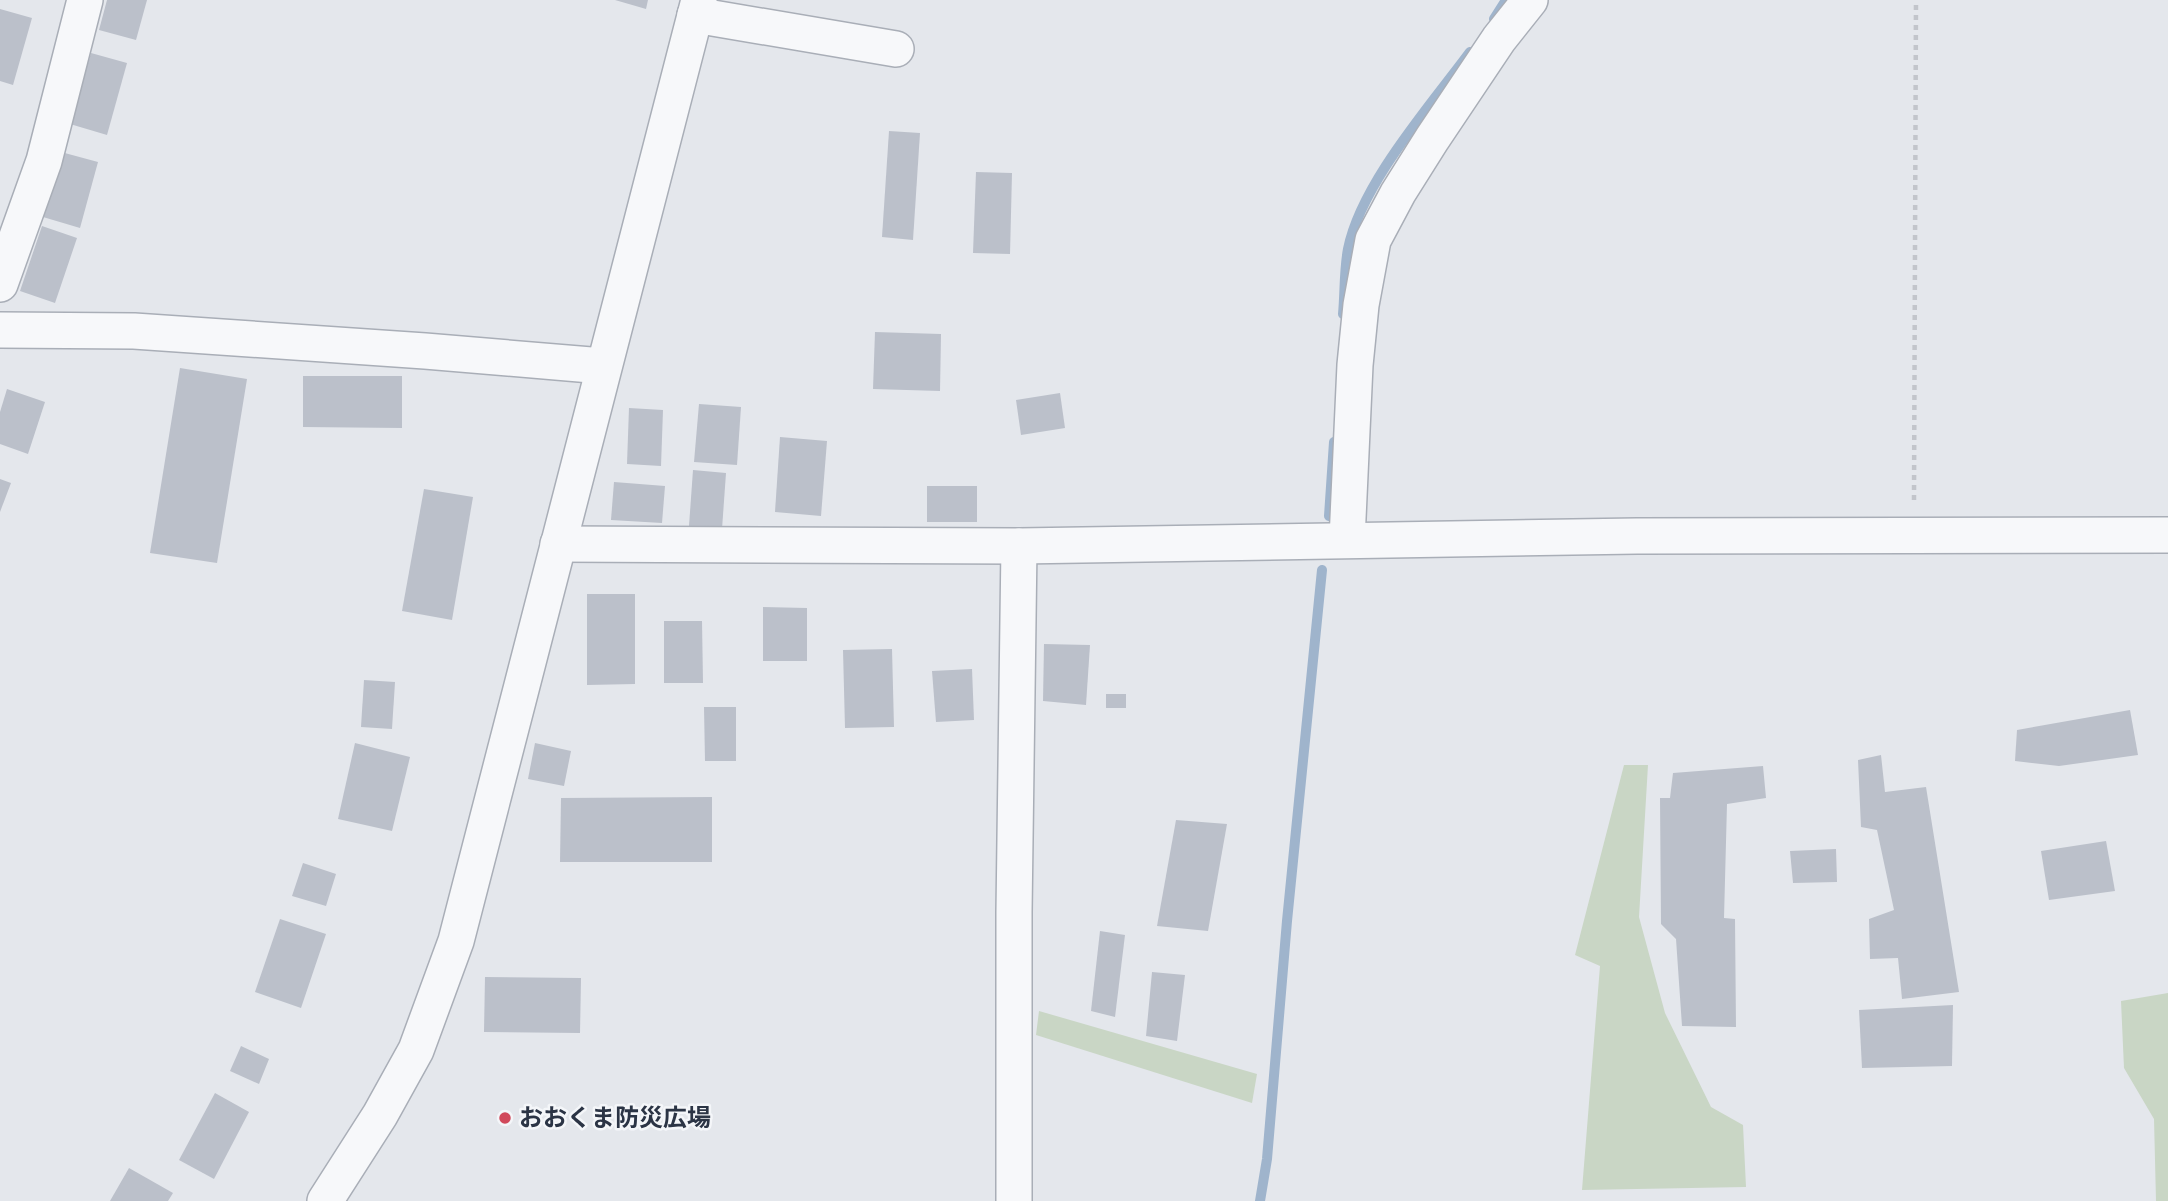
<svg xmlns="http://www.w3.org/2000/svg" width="2168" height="1201" font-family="Raleway,'Noto Sans JP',sans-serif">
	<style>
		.green { fill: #c9d6c5 }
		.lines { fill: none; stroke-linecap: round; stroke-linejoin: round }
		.stream { stroke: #9fb4cc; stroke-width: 10 }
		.building { fill: #bbc0ca }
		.minor-casing { stroke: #a9aeb7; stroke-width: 38 }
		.path { stroke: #c2c5cb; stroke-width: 4.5; stroke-dasharray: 5 5; stroke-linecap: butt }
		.minor { stroke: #f7f8fa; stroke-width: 35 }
		.poi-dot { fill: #d1495b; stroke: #f4f6f9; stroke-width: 2.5 }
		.labels { text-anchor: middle; stroke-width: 5; stroke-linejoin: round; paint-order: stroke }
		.poi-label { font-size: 24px; font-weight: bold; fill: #2b3445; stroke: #f4f6f9; text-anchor: start }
	</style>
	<rect width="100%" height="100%" fill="#e4e7ec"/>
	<g class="green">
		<polygon points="1624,765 1648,765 1639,917 1665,1013 1711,1107 1743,1125 1746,1187 1582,1190 1600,966 1575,955"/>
		<polygon points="2168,993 2168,1201 2156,1201 2154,1119 2124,1068 2121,1001"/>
		<polygon points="1039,1011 1257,1074 1252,1103 1036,1035"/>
	</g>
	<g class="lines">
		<g class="stream">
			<polyline points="1494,19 1506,0"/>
			<path d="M 1343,314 C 1345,293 1344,270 1348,249 C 1361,184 1430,106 1470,52"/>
			<polyline points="1329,516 1334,442"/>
			<polyline points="1260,1201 1267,1159 1287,921 1322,570"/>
		</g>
	</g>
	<g class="building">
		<polygon points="107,0 147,0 136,40 99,30"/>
		<polygon points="615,0 648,0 646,9"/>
		<polygon points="0,9 32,18 13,85 0,81"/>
		<polygon points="91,53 127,63 107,135 70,124"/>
		<polygon points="889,131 920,133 913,240 882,237"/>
		<polygon points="61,152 98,162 80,228 43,217"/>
		<polygon points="976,172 1012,173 1010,254 973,253"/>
		<polygon points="42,226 77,238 55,303 20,291"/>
		<polygon points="875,332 941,334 940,391 873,389"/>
		<polygon points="180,368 247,379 217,563 150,553"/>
		<polygon points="303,376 402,376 402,428 303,427"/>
		<polygon points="7,389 45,402 28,454 0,444 0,412"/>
		<polygon points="1060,393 1065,428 1021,435 1016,400"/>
		<polygon points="699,404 741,407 737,465 694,462"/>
		<polygon points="629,408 663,410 661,466 627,464"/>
		<polygon points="780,437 827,441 821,516 775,512"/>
		<polygon points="693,470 726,473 722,529 689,526"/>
		<polygon points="0,479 11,483 0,512"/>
		<polygon points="614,482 665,486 662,523 611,520"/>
		<rect x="927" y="486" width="50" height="36"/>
		<polygon points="424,489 473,497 452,620 402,611"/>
		<polygon points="587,594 635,594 635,684 587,685"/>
		<polygon points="763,607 807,608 807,661 763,661"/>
		<polygon points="664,621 702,621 703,683 664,683"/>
		<polygon points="1044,644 1090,645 1086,705 1043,701"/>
		<polygon points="892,649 894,727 845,728 843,650"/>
		<polygon points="972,669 974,720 936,722 932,671"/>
		<polygon points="364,680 395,682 392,729 361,727"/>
		<rect x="1106" y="694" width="20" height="14"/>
		<polygon points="704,707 736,707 736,761 705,761"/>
		<polygon points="2130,710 2138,755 2059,766 2015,761 2017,730"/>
		<polygon points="355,743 410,757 392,831 338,819"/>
		<polygon points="535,743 571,751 564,786 528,779"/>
		<polygon points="1881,755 1885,792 1926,787 1959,992 1902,999 1898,958 1870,959 1869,919 1894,910 1877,830 1861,827 1858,760"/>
		<polygon points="1763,766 1766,798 1727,804 1724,918 1735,919 1736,1027 1682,1026 1676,939 1661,924 1660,798 1670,798 1673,773"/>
		<polygon points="712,797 712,862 560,862 561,798"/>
		<polygon points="1176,820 1227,824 1208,931 1157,926"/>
		<polygon points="2106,841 2115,891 2049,900 2041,851"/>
		<polygon points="1836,849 1837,882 1793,883 1790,851"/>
		<polygon points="303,863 336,874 326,906 292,896"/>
		<polygon points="280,919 326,934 301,1008 255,992"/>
		<polygon points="1100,931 1125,935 1115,1017 1091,1011"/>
		<polygon points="1152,972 1185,975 1177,1041 1146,1036"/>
		<polygon points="485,977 581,978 580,1033 484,1032"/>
		<polygon points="1953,1005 1952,1066 1862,1068 1859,1010"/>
		<polygon points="241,1046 269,1059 259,1084 230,1071"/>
		<polygon points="215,1093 249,1112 214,1179 179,1160"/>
		<polygon points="129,1168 173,1193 168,1201 110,1201"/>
	</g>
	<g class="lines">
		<g class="minor-casing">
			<g id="minor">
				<polyline points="695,15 896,49"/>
				<polyline points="0,284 44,161 85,0"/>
				<polyline points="0,330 134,331 425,351 603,366"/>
				<polyline points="1347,540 1355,365 1361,305 1373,240 1398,193 1432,139 1499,39 1530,0"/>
				<polyline points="558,544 1019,546 1637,536 2168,535"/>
				<polyline points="325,1201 380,1115 416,1050 456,941 699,0"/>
				<polyline points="1014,1201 1014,912 1019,546"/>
			</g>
		</g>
		<polyline class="path" points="1914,500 1916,0"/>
		<use href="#minor" class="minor"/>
	</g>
	<circle class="poi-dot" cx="505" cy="1118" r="7"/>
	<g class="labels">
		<g class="poi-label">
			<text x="519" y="1126">おおくま防災広場</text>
		</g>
	</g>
</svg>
